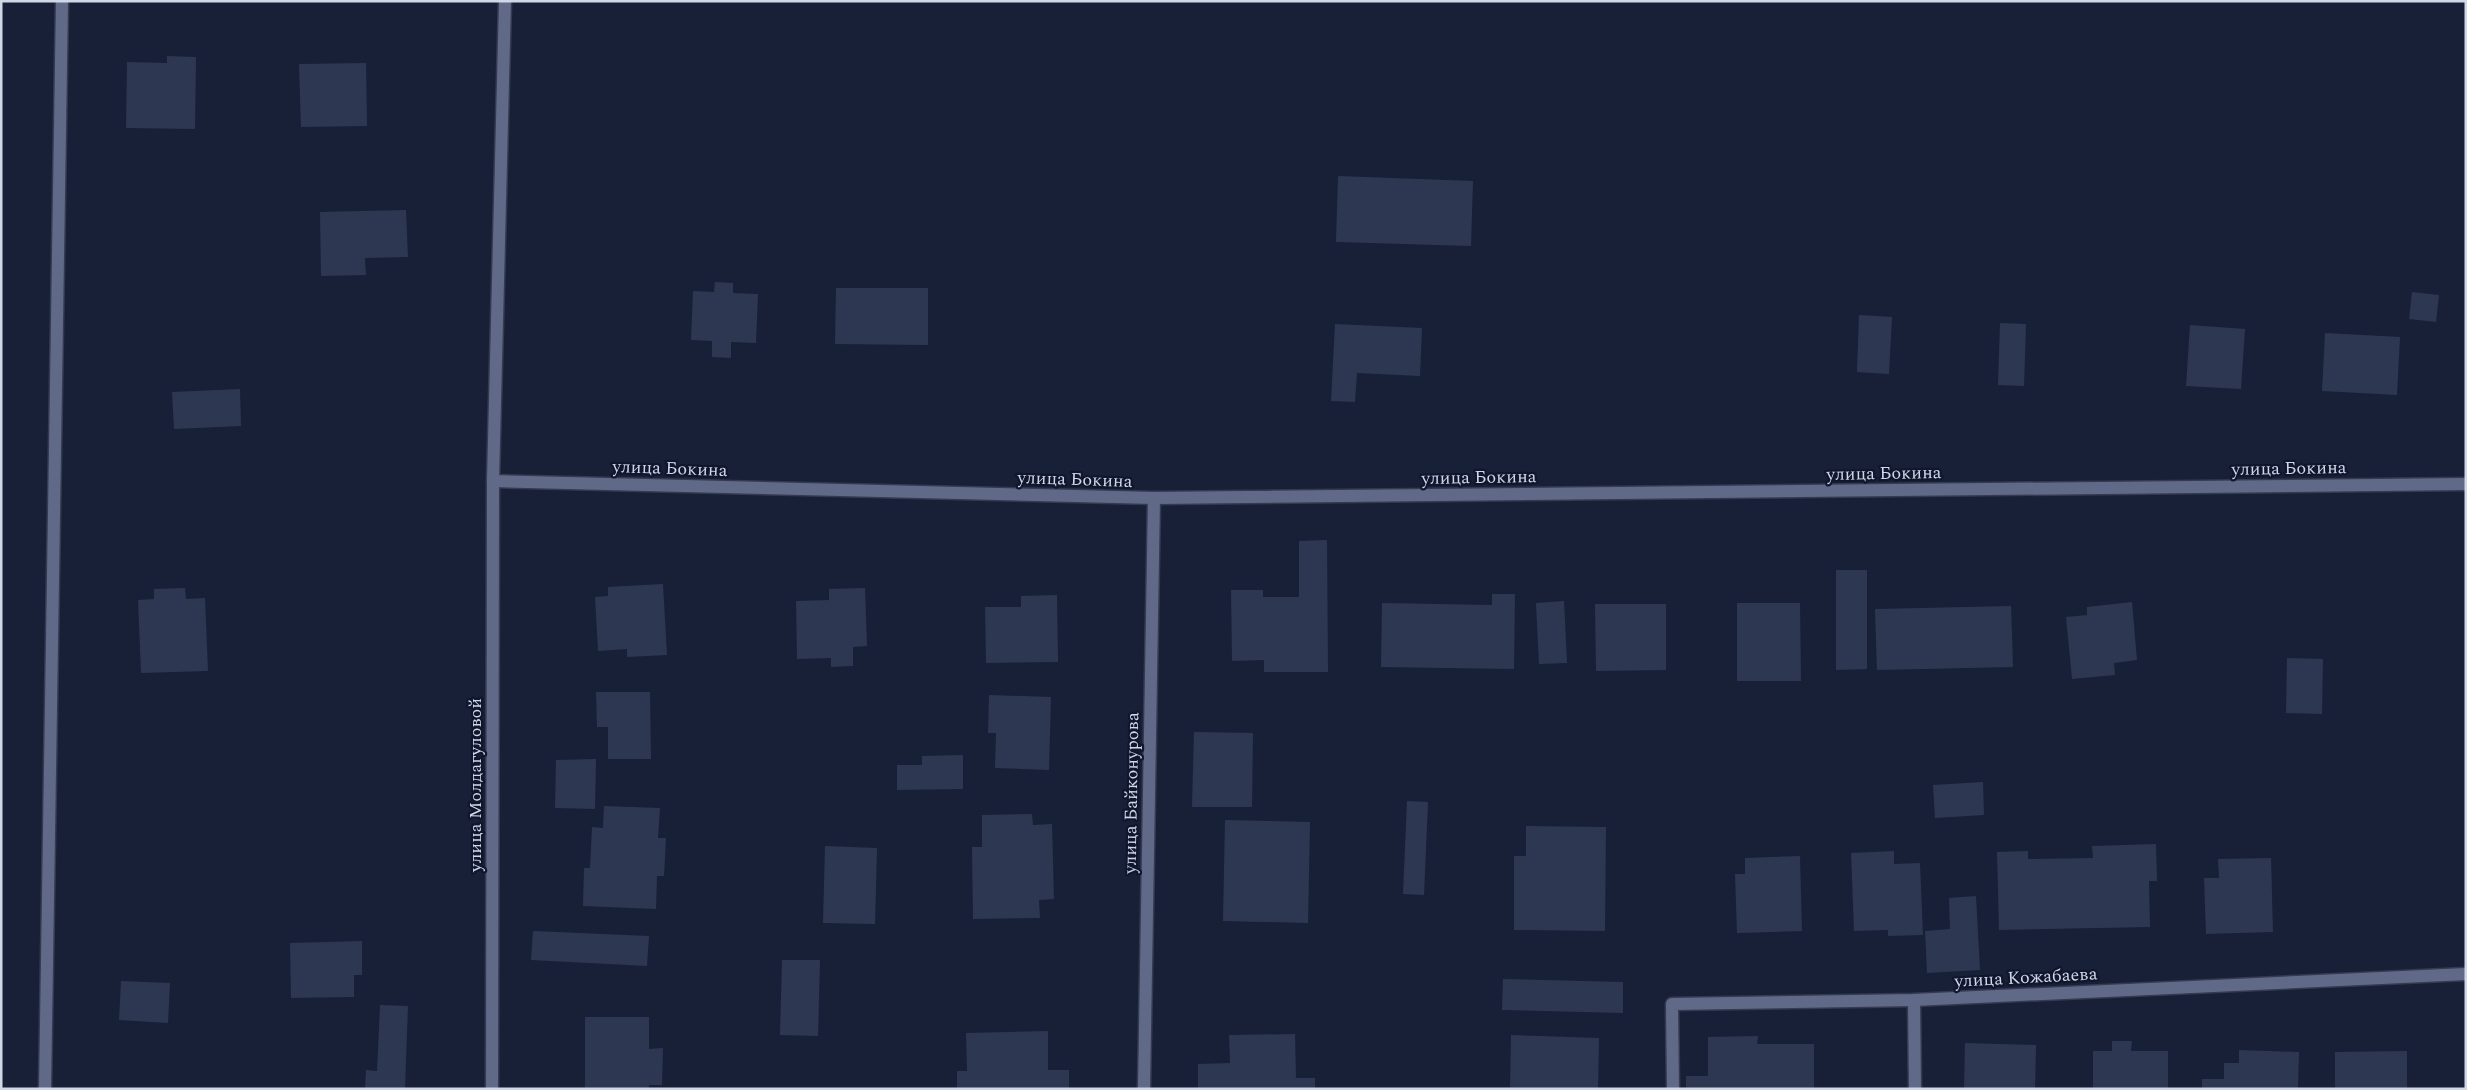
<svg xmlns="http://www.w3.org/2000/svg" width="2467" height="1090" font-family="Spectral,serif">
	<style>
		.building { fill: #2e3751 }
		.lines { fill: none; stroke-linecap: round; stroke-linejoin: round }
		.minor-casing { stroke: #353a4f; stroke-width: 15 }
		.minor { stroke: #606a88; stroke-width: 12 }
		.labels { text-anchor: middle; stroke-width: 4.5; stroke-linejoin: round; paint-order: stroke }
		.street-label { font-size: 18px; fill: #d0d7e7; stroke: #0f162e }
	</style>
	<rect width="100%" height="100%" fill="#182038"/>
	<g class="building">
		<polygon points="167,56 196,57 195,129 126,128 127,62 167,63"/>
		<polygon points="366,63 367,126 301,127 299,64"/>
		<polygon points="1338,176 1473,181 1471,246 1336,242"/>
		<polygon points="406,210 408,257 365,258 366,275 321,276 320,212"/>
		<polygon points="715,282 733,283 733,293 758,294 756,343 731,342 731,358 712,357 712,341 691,340 693,291 714,292"/>
		<polygon points="836,288 928,288 928,345 835,344"/>
		<polygon points="2412,292 2439,295 2436,322 2409,319"/>
		<polygon points="1859,315 1892,317 1889,374 1857,372"/>
		<polygon points="2000,323 2026,324 2024,386 1998,385"/>
		<polygon points="1335,324 1422,328 1420,376 1357,373 1355,402 1331,401"/>
		<polygon points="2190,325 2245,329 2241,389 2186,386"/>
		<polygon points="2325,333 2400,337 2397,395 2322,391"/>
		<polygon points="240,389 241,426 174,429 172,392"/>
		<polygon points="1327,540 1328,672 1264,672 1264,660 1232,661 1231,590 1263,590 1263,597 1299,597 1299,541"/>
		<polygon points="1836,570 1867,570 1867,669 1836,670"/>
		<polygon points="663,584 667,655 627,657 627,649 598,651 595,597 608,596 608,587"/>
		<polygon points="185,588 186,599 205,598 208,671 141,673 138,600 154,599 154,589"/>
		<polygon points="865,588 867,646 853,647 853,666 831,667 831,658 797,659 796,601 829,600 829,589"/>
		<polygon points="1492,594 1515,594 1514,669 1381,667 1382,603 1492,605"/>
		<polygon points="1057,595 1058,662 986,663 985,607 1021,607 1021,596"/>
		<polygon points="1564,601 1567,663 1539,664 1536,603"/>
		<polygon points="2132,602 2137,660 2114,663 2115,675 2072,679 2066,617 2087,615 2087,607"/>
		<polygon points="1737,603 1800,603 1801,681 1737,681"/>
		<polygon points="1595,604 1666,604 1666,670 1596,671"/>
		<polygon points="2011,606 2013,667 1877,670 1875,609"/>
		<polygon points="2287,658 2323,659 2322,714 2286,713"/>
		<polygon points="596,692 650,692 651,759 608,759 608,727 597,727"/>
		<polygon points="989,695 1051,697 1049,770 995,768 996,733 988,733"/>
		<polygon points="1194,732 1253,733 1252,807 1192,807"/>
		<polygon points="963,755 963,789 897,790 897,765 922,765 922,756"/>
		<polygon points="596,759 595,809 555,808 556,760"/>
		<polygon points="1983,782 1984,815 1935,818 1933,785"/>
		<polygon points="1407,801 1428,802 1424,895 1403,894"/>
		<polygon points="604,806 660,808 658,838 666,838 664,876 657,876 656,909 583,906 584,868 590,868 592,827 603,828"/>
		<polygon points="1032,814 1033,825 1052,824 1054,899 1039,900 1040,918 973,919 972,847 982,847 982,815"/>
		<polygon points="1225,820 1310,822 1308,923 1223,921"/>
		<polygon points="1526,826 1606,827 1605,931 1514,930 1514,856 1526,856"/>
		<polygon points="2156,844 2157,881 2149,881 2150,927 1999,930 1997,852 2028,851 2028,859 2093,858 2092,846"/>
		<polygon points="825,846 877,848 875,924 823,923"/>
		<polygon points="1894,851 1894,864 1920,863 1923,935 1888,936 1888,930 1854,931 1851,853"/>
		<polygon points="1800,856 1802,931 1737,933 1735,874 1745,874 1745,858"/>
		<polygon points="2271,858 2273,932 2206,934 2204,878 2219,878 2218,859"/>
		<polygon points="1976,896 1980,970 1927,973 1925,931 1950,929 1949,898"/>
		<polygon points="533,931 649,936 647,966 531,960"/>
		<polygon points="362,941 362,975 354,975 354,997 291,998 290,943"/>
		<polygon points="782,960 820,960 818,1036 780,1035"/>
		<polygon points="1503,979 1623,982 1623,1013 1502,1010"/>
		<polygon points="121,981 170,983 168,1023 119,1020"/>
		<polygon points="380,1005 408,1006 405,1089 365,1089 366,1070 377,1071"/>
		<polygon points="585,1017 649,1017 649,1049 663,1048 662,1085 649,1085 649,1089 585,1089"/>
		<polygon points="1048,1031 1048,1070 1069,1070 1069,1089 957,1089 957,1071 967,1071 966,1033"/>
		<polygon points="1295,1034 1296,1078 1315,1078 1315,1089 1198,1089 1198,1064 1230,1063 1229,1035"/>
		<polygon points="1511,1035 1599,1038 1598,1089 1510,1089"/>
		<polygon points="1758,1036 1757,1044 1814,1044 1814,1089 1686,1089 1686,1076 1708,1076 1708,1037"/>
		<polygon points="2112,1041 2132,1041 2131,1051 2168,1051 2168,1089 2093,1089 2093,1051 2112,1051"/>
		<polygon points="1965,1043 2036,1045 2035,1089 1964,1089"/>
		<polygon points="2239,1050 2299,1052 2298,1089 2202,1089 2202,1079 2224,1079 2224,1063 2239,1063"/>
		<polygon points="2407,1051 2407,1089 2335,1089 2335,1052"/>
	</g>
	<g class="lines">
		<g class="minor-casing">
			<g id="minor">
				<polyline points="493,481 1154,498 2466,484"/>
				<polyline points="1914,1000 1915,1089"/>
				<polyline points="45,1089 62,1"/>
				<polyline points="492,1089 493,481 505,1"/>
				<polyline points="1144,1089 1154,498"/>
				<polyline points="1673,1089 1672,1004 1914,1000 2466,974"/>
			</g>
		</g>
		<use href="#minor" class="minor"/>
	</g>
	<g class="labels">
		<g class="street-label">
			<text transform="translate(670 468) rotate(2)" y="6">улица Бокина</text>
			<text transform="translate(2289 468) rotate(-1)" y="6">улица Бокина</text>
			<text transform="translate(1884 473) rotate(-1)" y="6">улица Бокина</text>
			<text transform="translate(1479 477) rotate(-1)" y="6">улица Бокина</text>
			<text transform="translate(1075 479) rotate(2)" y="6">улица Бокина</text>
			<text transform="translate(475 785) rotate(-90)" y="6">улица Молдагуловой</text>
			<text transform="translate(1131 793) rotate(-89)" y="6">улица Байконурова</text>
			<text transform="translate(2026 977) rotate(-3)" y="6">улица Кожабаева</text>
		</g>
	</g>
	<rect width="2467" height="1090" fill="none" stroke="#d0d7e7" stroke-width="5"/>
</svg>
